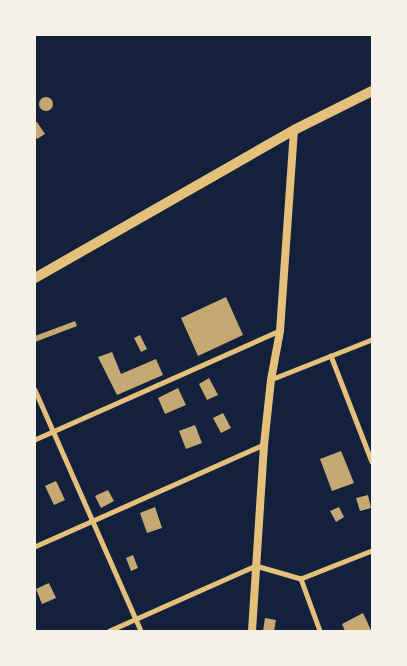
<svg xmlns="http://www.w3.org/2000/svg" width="407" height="666" font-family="'Nunito Sans',sans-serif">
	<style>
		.building { fill: #c6a872 }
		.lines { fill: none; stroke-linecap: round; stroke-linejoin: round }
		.minor { stroke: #e5c07b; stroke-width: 5 }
		.tertiary { stroke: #e5c07b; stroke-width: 8 }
		.primary { stroke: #e5c07b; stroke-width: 10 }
	</style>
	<rect width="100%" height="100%" fill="#14213d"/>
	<g class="building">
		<circle cx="46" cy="104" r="7"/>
		<polygon points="37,122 45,134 37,139 35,136 35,123"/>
		<polygon points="226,297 243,335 198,356 181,318"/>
		<polygon points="75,321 77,326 35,342 35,336"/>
		<polygon points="140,335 147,349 141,352 134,338"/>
		<polygon points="112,352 121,374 156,359 163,375 117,395 98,357"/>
		<polygon points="209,378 218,395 207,400 199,384"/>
		<polygon points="178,388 186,405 165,414 158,398"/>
		<polygon points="223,413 231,428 221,433 213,418"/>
		<polygon points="195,425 202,443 186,449 179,431"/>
		<polygon points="341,451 354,483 332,491 320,459"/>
		<polygon points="56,481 65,500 54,505 45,486"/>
		<polygon points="108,490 114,501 101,508 95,496"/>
		<polygon points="368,495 371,508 360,511 356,498"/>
		<polygon points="155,507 162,528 147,533 140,513"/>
		<polygon points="339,507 344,517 336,522 330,511"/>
		<polygon points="133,555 138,568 131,571 126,558"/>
		<polygon points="49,583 56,598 42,604 36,589"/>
		<polygon points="363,613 371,630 345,631 342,624"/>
		<polygon points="265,618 276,620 274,631 263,631"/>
	</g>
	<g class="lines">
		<g class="minor">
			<polyline points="331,356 372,462"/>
			<polyline points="271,380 372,340"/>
			<polyline points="35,390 141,631"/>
			<polyline points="35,440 280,331"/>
			<polyline points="35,547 264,445"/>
			<polyline points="301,579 320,631"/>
			<polyline points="110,631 256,566 301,579 372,551"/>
		</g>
		<polyline class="tertiary" points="252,631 264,445 271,380 280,331 294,130"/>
		<polyline class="primary" points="35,278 294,130 372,91"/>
	</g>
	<rect width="407" height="666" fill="none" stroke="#f6f1e7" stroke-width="72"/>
</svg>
